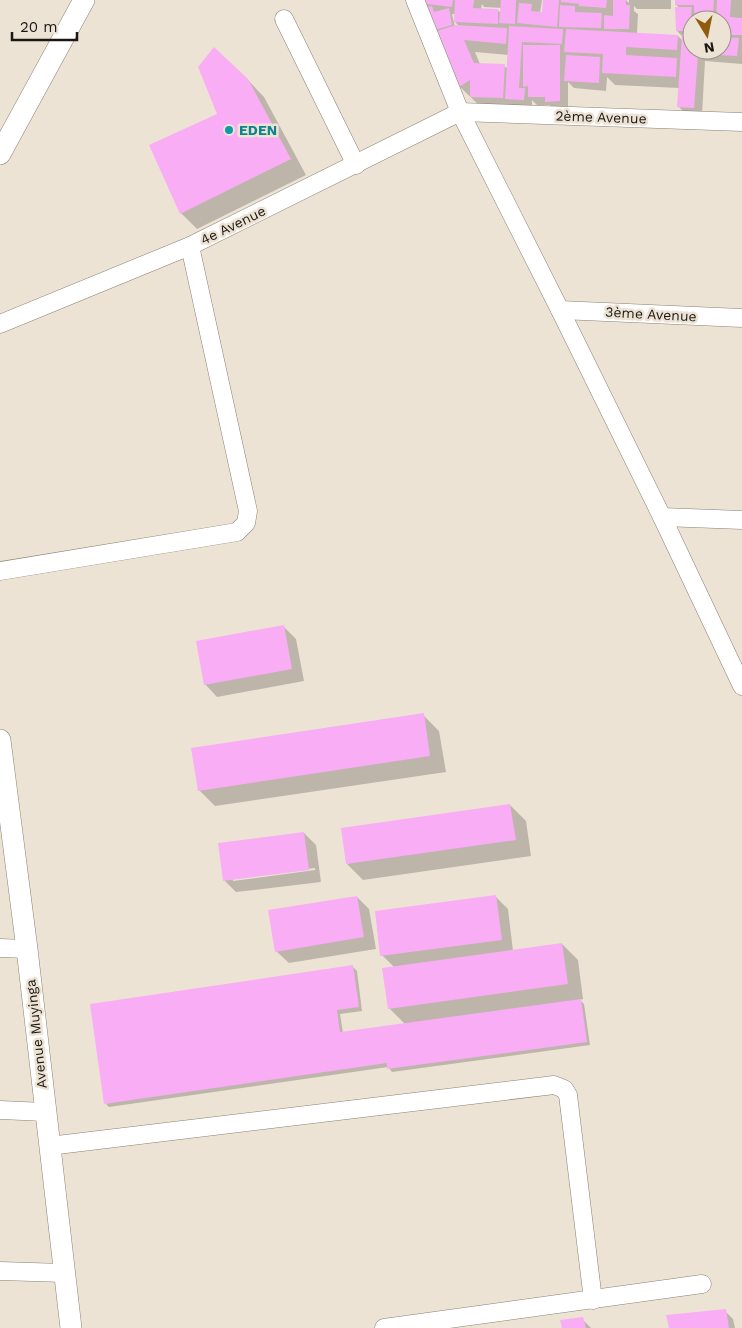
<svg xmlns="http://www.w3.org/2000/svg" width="742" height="1328" font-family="'Work Sans',sans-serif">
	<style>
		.shadow { fill: #0003; fill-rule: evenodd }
		.building { fill: #f9adf4 }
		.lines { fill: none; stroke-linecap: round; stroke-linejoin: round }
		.minor-casing { stroke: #8a8174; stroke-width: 19 }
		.tertiary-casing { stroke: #8a8174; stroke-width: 22 }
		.minor { stroke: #fff; stroke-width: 18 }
		.tertiary { stroke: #fff; stroke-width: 21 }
		.culture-dot { fill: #0f9aa8; stroke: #ede3d5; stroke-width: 2 }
		.labels { text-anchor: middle; stroke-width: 5; stroke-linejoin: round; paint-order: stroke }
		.street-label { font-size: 14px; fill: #1b1813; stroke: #ede3d5 }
		.culture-label { font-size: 14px; font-weight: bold; fill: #0d838f; stroke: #ede3d5; text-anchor: start }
	</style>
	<rect width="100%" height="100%" fill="#ede3d5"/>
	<g class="shadow">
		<path d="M 419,0 L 542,0 L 540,13 L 543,13 L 545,0 L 626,0 L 629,3 L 629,0 L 671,0 L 671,9 L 637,9 L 634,6 L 634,11 L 638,14 L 637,34 L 678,36 L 683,41 L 683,37 L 677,31 L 680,8 L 676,5 L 676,0 L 742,0 L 742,64 L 705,61 L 702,115 L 686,114 L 678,106 L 679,88 L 615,85 L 607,77 L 606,91 L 574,88 L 568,82 L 568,109 L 554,109 L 550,105 L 537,105 L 532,100 L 532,108 L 483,109 L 460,87 L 433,34 ZM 482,4 L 484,7 L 502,8 L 501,14 L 498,10 L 481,9 ZM 452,14 L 456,14 L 455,22 L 460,27 L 455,27 ZM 692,20 L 722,20 L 722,50 L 692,50 ZM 475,52 L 509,55 L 508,69 L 504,66 L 480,64 Z"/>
		<polygon points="248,80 264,97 306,175 197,229 181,213 219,115"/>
		<polygon points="284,627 296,639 304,681 217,697 205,684"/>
		<polygon points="423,715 439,731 446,772 215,806 199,790"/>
		<polygon points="510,805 526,821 531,856 363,880 347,864"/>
		<path d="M 304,833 L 316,845 L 321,882 L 236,892 L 224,880 ZM 315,868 L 315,870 L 233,881 L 233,878 Z"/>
		<polygon points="357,897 369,909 376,949 289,963 276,951"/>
		<polygon points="496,897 508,909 513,951 562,944 578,960 583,999 580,1000 584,1004 590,1045 392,1072 388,1067 109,1107 106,1104 353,967 357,971 362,1011 340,1014 343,1033 405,1024 389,1008 394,967 382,955"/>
		<polygon points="725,1311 733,1319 735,1328 670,1328"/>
		<polygon points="582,1319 591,1328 563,1328"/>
	</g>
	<g class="building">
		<polygon points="418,0 453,0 452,7 418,3"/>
		<polygon points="455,0 474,0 473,8 498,9 498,24 454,22"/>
		<polygon points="501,0 516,0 515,24 499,23"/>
		<polygon points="543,0 559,0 557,27 517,23 519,3 532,4 531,11 542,12"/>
		<polygon points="561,0 607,0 606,8 579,6 579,4 561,2"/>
		<polygon points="613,0 626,0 626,5 630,5 629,29 604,29 604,15 613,16"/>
		<polygon points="675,0 714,0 713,13 694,13 694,5 675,5"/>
		<polygon points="717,0 731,0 730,17 742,18 742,35 722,35 722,20 716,20"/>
		<polygon points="560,5 575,6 575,12 602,13 601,28 559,27"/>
		<polygon points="432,6 434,12 449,8 452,25 431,31 421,8"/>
		<polygon points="675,7 692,7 691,16 714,16 714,20 692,20 692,31 676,31"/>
		<polygon points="456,25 507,28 506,44 464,40 474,63 505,64 503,98 470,97 470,80 459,87 431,33"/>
		<polygon points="509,26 563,29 562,44 522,42 519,88 525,88 524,100 505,99"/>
		<polygon points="566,29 678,35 677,50 626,47 626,55 677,58 676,77 602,73 603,54 564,52"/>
		<polygon points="682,34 692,35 692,50 722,50 722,37 739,38 737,56 698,54 694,108 677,107"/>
		<polygon points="523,45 560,45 560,101 545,102 545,97 528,97 528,86 523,87"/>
		<polygon points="214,47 248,79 291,159 180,214 149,145 217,114 198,67"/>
		<polygon points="566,55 600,57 599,83 564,81"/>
		<polygon points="284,625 292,669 204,685 196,641"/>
		<polygon points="424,713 430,756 198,791 191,748"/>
		<polygon points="510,804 516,840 346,864 341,828"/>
		<polygon points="304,832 309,870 223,881 218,843"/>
		<polygon points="496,895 502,940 380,956 375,911"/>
		<polygon points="357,896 364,937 275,952 268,910"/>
		<polygon points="562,943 568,984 388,1009 382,968"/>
		<polygon points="353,965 359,1007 337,1010 340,1032 581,999 587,1042 387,1069 387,1063 104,1104 90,1004"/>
		<polygon points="726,1309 729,1328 669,1328 666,1315"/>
		<polygon points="583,1317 586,1328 562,1328 560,1320"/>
	</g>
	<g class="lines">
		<g class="minor-casing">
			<g id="minor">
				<polyline points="415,0 460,112 560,310 662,517 742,686"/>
				<polyline points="284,19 356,165"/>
				<polyline points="560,310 742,318"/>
				<polyline points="0,324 190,246 460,112 742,122"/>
				<polyline points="662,517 742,520"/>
				<polyline points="0,571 237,532 246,523 248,511 190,246"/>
				<polyline points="0,948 27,949"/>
				<polyline points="0,1110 45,1112"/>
				<polyline points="49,1146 554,1085 564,1089 568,1095 593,1300"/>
				<polyline points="0,1271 64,1273"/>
				<polyline points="384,1328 702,1284"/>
			</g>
		</g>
		<g class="tertiary-casing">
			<g id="tertiary">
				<polyline points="0,154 84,0"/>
				<polyline points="0,740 27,949 71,1328"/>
			</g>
		</g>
		<use href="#minor" class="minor"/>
		<use href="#tertiary" class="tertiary"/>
	</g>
	<circle class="culture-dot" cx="229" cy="130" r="5"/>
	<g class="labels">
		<g class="street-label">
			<text transform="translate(601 117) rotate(2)" y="5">2ème Avenue</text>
			<text transform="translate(233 225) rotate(-26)" y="5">4e Avenue</text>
			<text transform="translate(651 314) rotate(3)" y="5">3ème Avenue</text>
			<text transform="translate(36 1034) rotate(-96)" y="5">Avenue Muyinga</text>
		</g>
		<g class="culture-label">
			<text x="239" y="135">EDEN</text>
		</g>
	</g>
	<g transform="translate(707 35) rotate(170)"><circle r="24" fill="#ede3d5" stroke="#999287"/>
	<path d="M0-4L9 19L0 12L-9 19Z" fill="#8f5c0c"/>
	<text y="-8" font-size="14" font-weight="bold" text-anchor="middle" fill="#1b1813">N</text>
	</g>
	<path d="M12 32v8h65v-8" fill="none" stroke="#1b1813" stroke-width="2.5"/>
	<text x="20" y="32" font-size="15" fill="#1b1813" stroke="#ede3d5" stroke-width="4" paint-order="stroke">20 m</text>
</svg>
